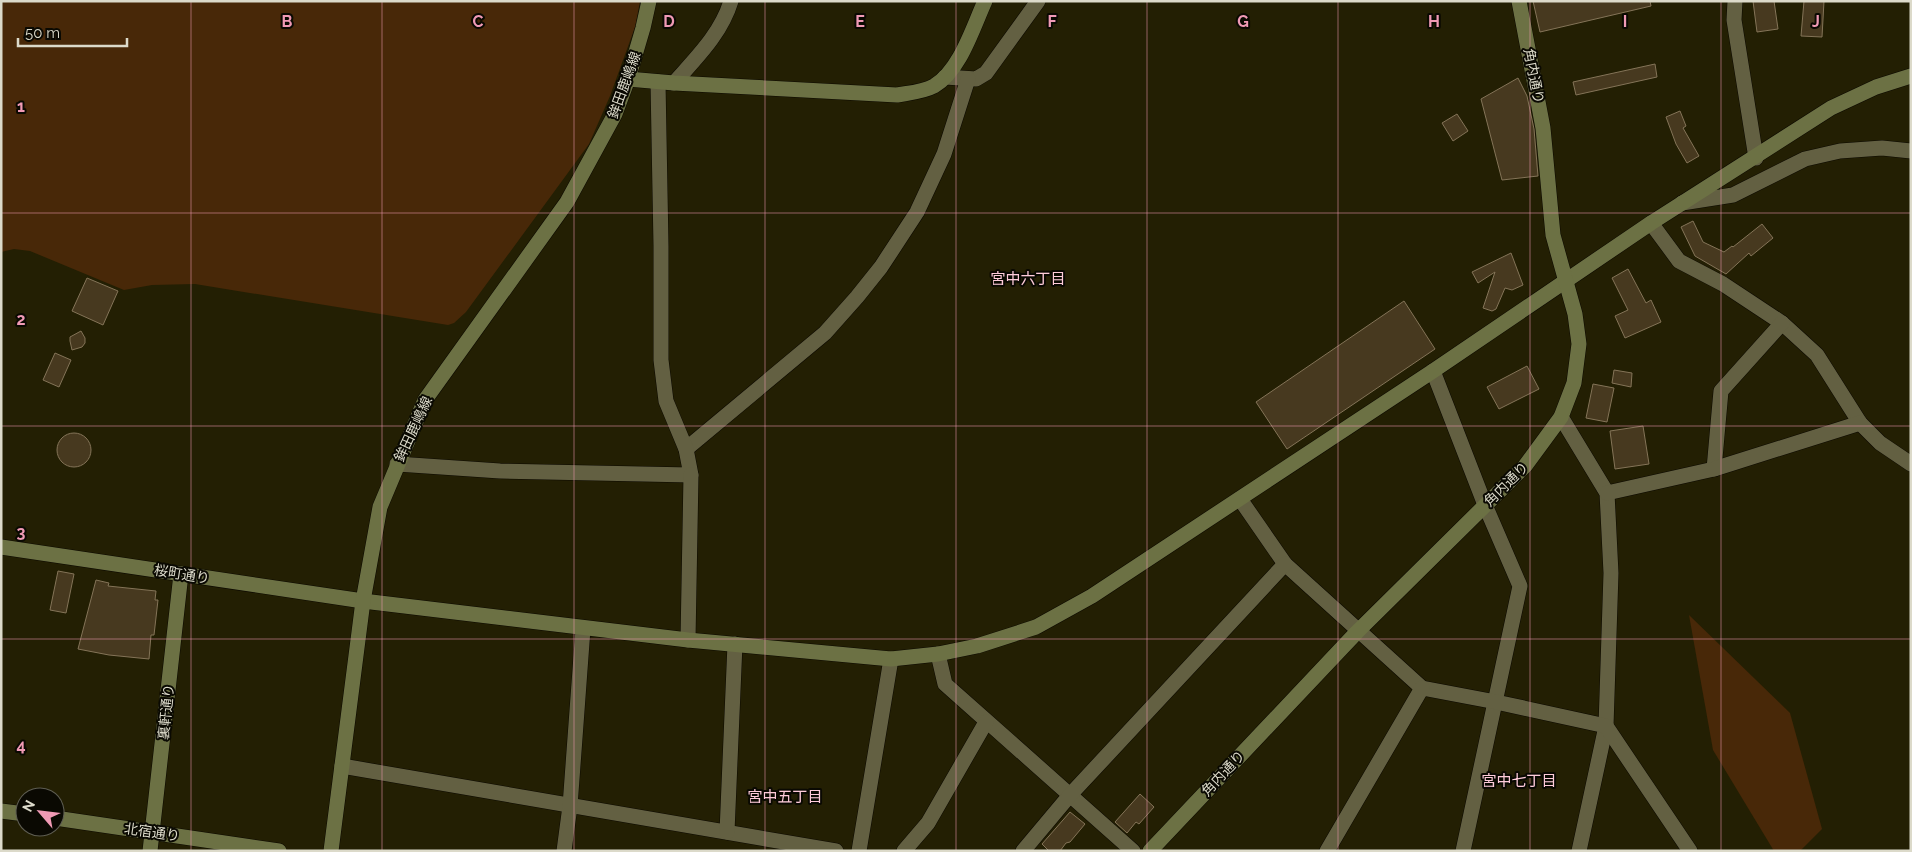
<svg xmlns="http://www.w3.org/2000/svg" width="1912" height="852" font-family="Raleway,'Noto Sans JP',sans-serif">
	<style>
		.green { fill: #482808 }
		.building { fill: #47391f; stroke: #847458 }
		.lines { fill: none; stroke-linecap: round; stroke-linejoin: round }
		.street-casing { stroke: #0c0900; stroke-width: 16 }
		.secondary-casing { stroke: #0c0900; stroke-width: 16 }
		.street { stroke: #636042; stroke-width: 15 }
		.secondary { stroke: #6c7144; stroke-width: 15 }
		.grid { fill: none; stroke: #f09ab5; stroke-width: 1; stroke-opacity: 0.55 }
		.labels { text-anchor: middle; stroke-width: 4; stroke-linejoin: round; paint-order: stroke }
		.street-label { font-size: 14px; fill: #dcdaca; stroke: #0a0902 }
		.neighbourhood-label { font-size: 15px; fill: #fecbda; stroke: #0a0902 }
		.grid-label { font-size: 16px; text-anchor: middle; font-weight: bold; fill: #f09ab5; stroke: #0a0902; stroke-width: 4; stroke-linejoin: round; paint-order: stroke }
	</style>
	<rect width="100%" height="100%" fill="#231f03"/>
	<g class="green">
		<polygon points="1,1 640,1 635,27 610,96 589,144 466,312 454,323 448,325 195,284 152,285 124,290 30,251 14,249 1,252"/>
		<polygon points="1689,615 1790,713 1822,829 1800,851 1774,851 1713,750"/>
	</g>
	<g class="building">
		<polygon points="1533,1 1650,1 1651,6 1540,32"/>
		<polygon points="1753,1 1774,1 1778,29 1757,32"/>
		<polygon points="1804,1 1824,1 1822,37 1801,36"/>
		<polygon points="1655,64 1657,77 1576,95 1573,82"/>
		<polygon points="1518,78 1527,96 1534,129 1538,176 1502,180 1481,99"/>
		<polygon points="1680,111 1686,126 1683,128 1699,156 1687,163 1676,144 1666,117"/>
		<polygon points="1457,114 1468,131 1453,141 1442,123"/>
		<polygon points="1693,221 1703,242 1724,252 1732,246 1733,247 1762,224 1773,238 1751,256 1749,253 1726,274 1695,256 1681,227"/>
		<polygon points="1511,253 1523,285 1512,290 1505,288 1496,309 1492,311 1483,308 1495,272 1478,283 1472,272"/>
		<polygon points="1628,269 1646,303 1651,300 1661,322 1625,338 1615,316 1628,310 1612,278"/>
		<polygon points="87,278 118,291 103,325 72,311"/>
		<polygon points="1404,301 1435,349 1287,449 1256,402"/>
		<polygon points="81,331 85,338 85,343 82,347 72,350 70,341 70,337"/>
		<polygon points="55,353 71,360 59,387 43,380"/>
		<polygon points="1527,366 1539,389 1499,409 1487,387"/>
		<polygon points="1614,370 1632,373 1631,387 1612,383"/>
		<polygon points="1593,384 1614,388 1607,422 1586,418"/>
		<polygon points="1643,426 1649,464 1615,469 1610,431"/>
		<circle cx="74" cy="450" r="17"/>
		<polygon points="58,571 74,574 66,613 50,610"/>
		<polygon points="96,580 109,583 108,586 156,591 155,600 158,600 154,635 151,635 149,659 109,655 78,649"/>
		<polygon points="1140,794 1154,807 1139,824 1136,822 1127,833 1115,822"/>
		<polygon points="1070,812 1085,824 1070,842 1066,843 1060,851 1049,851 1042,844"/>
	</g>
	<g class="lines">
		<g class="street-casing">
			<g id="street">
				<polyline points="1735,1 1734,20 1756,158"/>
				<polyline points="945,77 976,79 986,73 1038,1"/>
				<path d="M 674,83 C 696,58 721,34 731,1"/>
				<polyline points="1682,203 1733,195 1805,159 1840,151 1882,148 1911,151"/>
				<polyline points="1651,223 1679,261 1723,284 1782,323 1817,355 1860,423 1880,443 1911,464"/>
				<polyline points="1433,371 1485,505 1520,586 1463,851"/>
				<polyline points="1561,417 1607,493 1611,573 1606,726 1579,851"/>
				<polyline points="686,449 825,333 857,297 881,267 917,212 944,154 968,79"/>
				<polyline points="397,464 500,471 691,475 686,449 666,401 661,360 661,246 658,82"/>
				<polyline points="1714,469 1721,391 1782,323"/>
				<polyline points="1607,493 1714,469 1860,423"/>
				<polyline points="1240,499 1285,564 1422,688 1496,702 1606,726 1690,851"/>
				<polyline points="688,640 691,475"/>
				<polyline points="938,654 945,684 1133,851"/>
				<polyline points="342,766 836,851"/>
				<polyline points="727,832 735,644"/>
				<polyline points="564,851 570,806 583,629"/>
				<polyline points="859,851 891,659"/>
				<polyline points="904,851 928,823 986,722"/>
				<polyline points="1023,851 1070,795 1285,564"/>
				<polyline points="1327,851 1422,688"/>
			</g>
		</g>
		<g class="secondary-casing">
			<g id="secondary">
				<path d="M 628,79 L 674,83 L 897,95 C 908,93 923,92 934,86 C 960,71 973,27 985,1"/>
				<polyline points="1,547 363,601 688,640 891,659 938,654 977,646 1036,627 1092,596 1433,371 1651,223 1831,108 1876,87 1911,76"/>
				<polyline points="1,811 25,814"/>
				<polyline points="55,818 279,851"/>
				<polyline points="150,851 181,574"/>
				<polyline points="331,851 363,601 380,507 425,400 567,202 615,114 628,79 643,28 649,1"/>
				<polyline points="1150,851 1357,632 1525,466 1561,417 1574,383 1579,344 1575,314 1553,235 1543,128 1519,1"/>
			</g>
		</g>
		<use href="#street" class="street"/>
		<use href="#secondary" class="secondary"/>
	</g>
	<path class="grid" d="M 191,1 L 191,851M 382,1 L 382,851M 574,1 L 574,851M 765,1 L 765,851M 956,1 L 956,851M 1147,1 L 1147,851M 1338,1 L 1338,851M 1530,1 L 1530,851M 1721,1 L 1721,851M 1,213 L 1911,213M 1,426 L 1911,426M 1,639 L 1911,639"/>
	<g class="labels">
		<g class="street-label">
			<text transform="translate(1534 76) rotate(79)" y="5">角内通り</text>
			<text transform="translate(624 85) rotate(-70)" y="5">鉾田鹿嶋線</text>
			<text transform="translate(413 429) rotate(-65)" y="5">鉾田鹿嶋線</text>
			<text transform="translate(1506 484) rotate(-45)" y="5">角内通り</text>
			<text transform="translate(182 574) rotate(9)" y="5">桜町通り</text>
			<text transform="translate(166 712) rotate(-84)" y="5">裏軒通り</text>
			<text transform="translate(1223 773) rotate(-47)" y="5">角内通り</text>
			<text transform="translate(152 832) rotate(8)" y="5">北宿通り</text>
		</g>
		<g class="neighbourhood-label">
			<text x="1028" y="284">宮中六丁目</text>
			<text x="1519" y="786">宮中七丁目</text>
			<text x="785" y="802">宮中五丁目</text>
		</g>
	</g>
	<g class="grid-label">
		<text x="287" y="27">B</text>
		<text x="478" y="27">C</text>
		<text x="669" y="27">D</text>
		<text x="860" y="27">E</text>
		<text x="1052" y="27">F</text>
		<text x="1243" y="27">G</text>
		<text x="1434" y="27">H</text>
		<text x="1625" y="27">I</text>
		<text x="1816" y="27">J</text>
		<text x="21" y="112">1</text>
		<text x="21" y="325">2</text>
		<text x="21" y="538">3</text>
		<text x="21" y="751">4</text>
	</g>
	<rect width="1912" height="852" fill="none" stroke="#dcdaca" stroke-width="5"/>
	<g transform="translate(40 812) rotate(298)"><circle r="24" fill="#0a0902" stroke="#5e5d52"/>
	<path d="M0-4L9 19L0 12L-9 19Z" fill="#f09ab5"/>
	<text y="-8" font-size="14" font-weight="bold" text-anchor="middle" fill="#dcdaca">N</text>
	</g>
	<path d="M18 38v8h109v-8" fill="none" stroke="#dcdaca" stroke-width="2.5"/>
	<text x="25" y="38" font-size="15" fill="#dcdaca" stroke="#0a0902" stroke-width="4" paint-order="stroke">50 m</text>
</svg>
